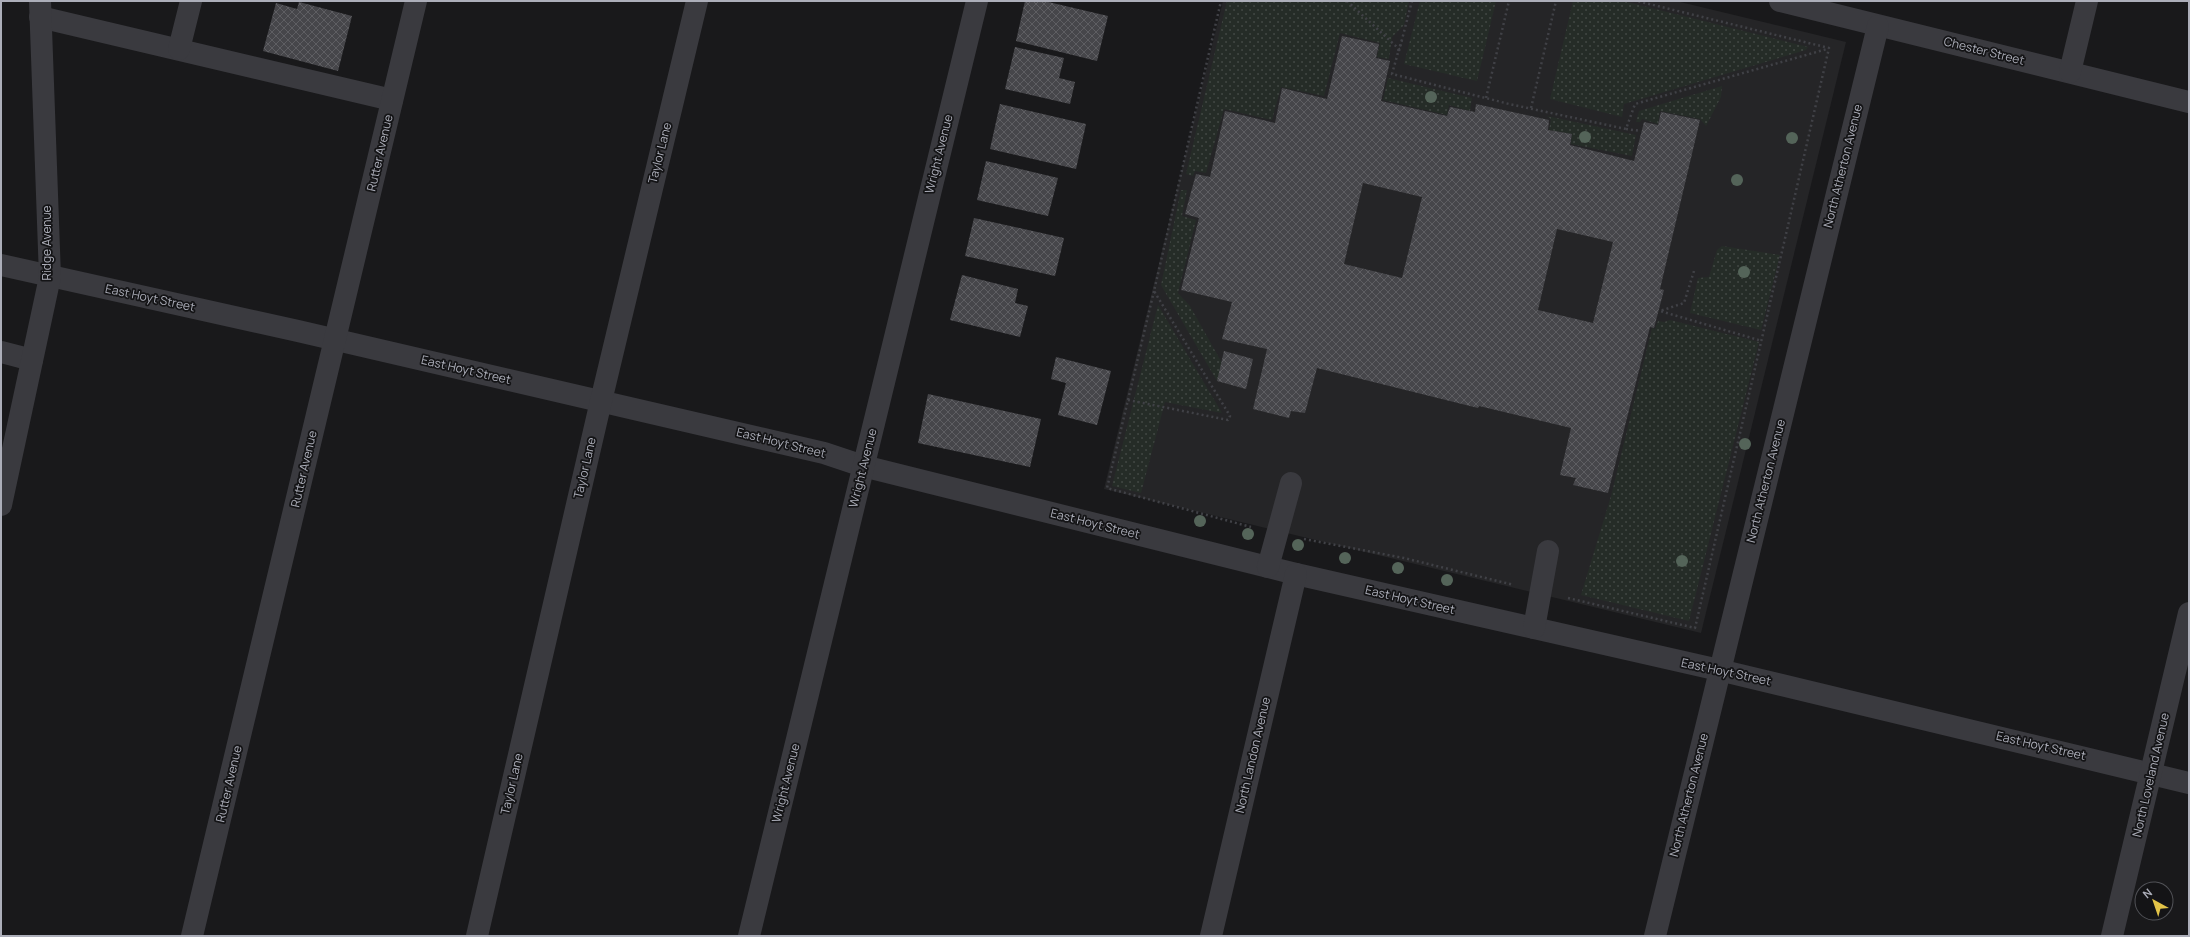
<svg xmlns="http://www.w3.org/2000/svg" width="2190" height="937" font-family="Manrope,sans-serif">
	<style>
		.built { fill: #252527 }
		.grass { fill: url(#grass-dots) }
		.building { fill: url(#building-cross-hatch); fill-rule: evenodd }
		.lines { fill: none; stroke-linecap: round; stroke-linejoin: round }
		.path { stroke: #404146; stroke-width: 2.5; stroke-dasharray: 2 3; stroke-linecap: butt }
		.minor { stroke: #3a3a3f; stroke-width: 22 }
		.tree { fill: #546459 }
		.labels { text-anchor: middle; stroke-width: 3.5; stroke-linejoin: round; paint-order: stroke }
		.street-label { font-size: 12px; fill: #acaeb9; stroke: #141416 }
	</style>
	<defs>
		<pattern id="grass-dots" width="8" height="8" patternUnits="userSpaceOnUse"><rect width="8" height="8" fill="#252c27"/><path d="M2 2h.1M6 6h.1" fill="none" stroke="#424844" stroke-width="1.8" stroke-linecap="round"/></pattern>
		<pattern id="building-cross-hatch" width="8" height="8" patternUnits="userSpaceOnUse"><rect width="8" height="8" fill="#46464a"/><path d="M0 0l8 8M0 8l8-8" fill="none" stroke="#5e5e62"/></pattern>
	</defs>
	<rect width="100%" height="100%" fill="#19191b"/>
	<polygon class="built" points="1223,1 1676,1 1846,42 1701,633 1104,489"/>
	<g class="grass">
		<polygon points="1227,1 1409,1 1404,25 1392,37 1389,59 1377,57 1380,43 1340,33 1324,96 1281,87 1272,120 1224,109 1206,173 1195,171 1193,176 1186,174"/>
		<polygon points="1420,1 1496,1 1477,81 1404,64"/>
		<polygon points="1573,1 1623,1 1808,47 1806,50 1624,104 1622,117 1550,99"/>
		<polygon points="1388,78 1472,98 1470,111 1449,105 1447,115 1383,100"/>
		<polygon points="1722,86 1721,97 1706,126 1700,119 1660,111 1658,124 1642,119 1640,122 1636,122 1639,111"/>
		<polygon points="1547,116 1636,135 1632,156 1571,144 1572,134 1549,130 1551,119"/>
		<polygon points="1181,190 1187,190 1182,216 1196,220 1178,293 1190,306 1222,363 1217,381 1161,285"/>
		<polygon points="1722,246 1780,255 1761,330 1690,313 1698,278 1709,277 1717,250"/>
		<polygon points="1158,305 1222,413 1165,402 1141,493 1112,486"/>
		<polygon points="1670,320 1759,342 1689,621 1581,595 1611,496 1652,328 1655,329 1658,321 1664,322"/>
	</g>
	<g class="building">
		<polygon points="1025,1 1044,1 1108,16 1097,61 1016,41"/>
		<polygon points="299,2 352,16 338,71 263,51 276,3 297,9"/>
		<path d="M 1342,36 L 1379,44 L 1376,58 L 1390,61 L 1381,101 L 1447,116 L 1450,107 L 1475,112 L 1476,104 L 1549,120 L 1548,130 L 1572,134 L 1570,145 L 1634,161 L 1644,122 L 1658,125 L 1661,112 L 1700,120 L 1660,289 L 1664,290 L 1654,328 L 1650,327 L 1608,493 L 1573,485 L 1576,478 L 1560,475 L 1571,428 L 1479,406 L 1478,408 L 1317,368 L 1305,413 L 1291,411 L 1289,418 L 1253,409 L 1267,349 L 1222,339 L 1232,302 L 1181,290 L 1199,218 L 1185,214 L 1196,174 L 1210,177 L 1225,111 L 1275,123 L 1282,88 L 1327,99 ZM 1363,183 L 1422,197 L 1402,278 L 1344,264 ZM 1557,229 L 1613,242 L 1593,323 L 1538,310 Z"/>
		<polygon points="1015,47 1064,58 1059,78 1075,82 1070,104 1005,89"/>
		<polygon points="1000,104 1086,124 1076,169 990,149"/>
		<polygon points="986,161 1058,178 1048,216 977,200"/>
		<polygon points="974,218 1064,238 1055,276 965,256"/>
		<polygon points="962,275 1018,289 1015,303 1028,306 1020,337 950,320"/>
		<polygon points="1224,351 1253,359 1246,389 1217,381"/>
		<polygon points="1056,357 1111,371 1097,425 1058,415 1066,383 1051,379"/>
		<polygon points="928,394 1041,419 1030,467 918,443"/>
	</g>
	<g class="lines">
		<g class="path">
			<polyline points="1347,1 1399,49 1392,74 1509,104 1626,129 1635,104 1827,49"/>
			<polyline points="1398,51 1402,41"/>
			<polyline points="1399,51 1412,1"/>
			<polyline points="1486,98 1509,1"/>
			<polyline points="1531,108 1556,1"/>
			<polyline points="1626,129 1641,131"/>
			<polyline points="1694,271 1684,303 1660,311 1762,341"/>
			<polyline points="1154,291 1107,488 1251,527"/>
			<polyline points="1128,400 1228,420 1230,416 1154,291 1221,1"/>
			<polyline points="1304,539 1404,558 1514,585"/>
			<polyline points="1568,598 1695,628 1829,48 1637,1"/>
		</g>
		<g class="minor">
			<polyline points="1780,1 2189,102"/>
			<polyline points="40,17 392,100"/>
			<polyline points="179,49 191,1"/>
			<polyline points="2070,72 2087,1"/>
			<polyline points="1,265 298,331 824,453 863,466 1296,574 1719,670 2189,783"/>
			<polyline points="1,352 32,360"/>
			<polyline points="1,505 50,277 40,1"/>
			<polyline points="1268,567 1291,483"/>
			<polyline points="1534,628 1548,551"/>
			<polyline points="192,936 416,1"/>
			<polyline points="477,936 601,401 697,1"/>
			<polyline points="749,936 977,1"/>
			<polyline points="1211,936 1296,574"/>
			<polyline points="1655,936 1878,26"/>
			<polyline points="2112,936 2189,613"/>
		</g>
	</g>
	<g class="tree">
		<circle cx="1431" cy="97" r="6"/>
		<circle cx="1585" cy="137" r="6"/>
		<circle cx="1792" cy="138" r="6"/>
		<circle cx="1737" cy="180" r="6"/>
		<circle cx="1744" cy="272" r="6"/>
		<circle cx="1745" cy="444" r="6"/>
		<circle cx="1200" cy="521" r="6"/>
		<circle cx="1248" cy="534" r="6"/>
		<circle cx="1298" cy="545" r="6"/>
		<circle cx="1345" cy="558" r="6"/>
		<circle cx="1682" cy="561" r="6"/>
		<circle cx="1398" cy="568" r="6"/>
		<circle cx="1447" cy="580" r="6"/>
	</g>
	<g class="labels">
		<g class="street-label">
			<text transform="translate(1984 51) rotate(14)" y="4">Chester Street</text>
			<text transform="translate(380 153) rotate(-77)" y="4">Rutter Avenue</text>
			<text transform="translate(660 153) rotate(-76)" y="4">Taylor Lane</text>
			<text transform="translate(939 154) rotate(-76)" y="4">Wright Avenue</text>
			<text transform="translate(1843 166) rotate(-76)" y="4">North Atherton Avenue</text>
			<text transform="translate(47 243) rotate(-90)" y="4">Ridge Avenue</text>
			<text transform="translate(150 298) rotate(12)" y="4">East Hoyt Street</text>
			<text transform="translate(466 370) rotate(13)" y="4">East Hoyt Street</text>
			<text transform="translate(781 443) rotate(14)" y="4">East Hoyt Street</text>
			<text transform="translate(585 468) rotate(-77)" y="4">Taylor Lane</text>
			<text transform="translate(863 468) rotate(-76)" y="4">Wright Avenue</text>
			<text transform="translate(304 469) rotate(-77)" y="4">Rutter Avenue</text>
			<text transform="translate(1766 481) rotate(-76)" y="4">North Atherton Avenue</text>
			<text transform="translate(1095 524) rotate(14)" y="4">East Hoyt Street</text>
			<text transform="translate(1410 600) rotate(13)" y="4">East Hoyt Street</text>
			<text transform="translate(1726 672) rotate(12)" y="4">East Hoyt Street</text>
			<text transform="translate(2041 746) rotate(13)" y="4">East Hoyt Street</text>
			<text transform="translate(1253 755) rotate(-77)" y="4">North Landon Avenue</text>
			<text transform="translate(2151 775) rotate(-77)" y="4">North Loveland Avenue</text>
			<text transform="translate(786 783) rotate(-76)" y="4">Wright Avenue</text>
			<text transform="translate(229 784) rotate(-77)" y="4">Rutter Avenue</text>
			<text transform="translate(512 784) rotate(-77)" y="4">Taylor Lane</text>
			<text transform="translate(1689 795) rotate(-76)" y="4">North Atherton Avenue</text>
		</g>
	</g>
	<rect width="2190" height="937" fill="none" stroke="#acaeb9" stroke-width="4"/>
	<g transform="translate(2154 901) rotate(320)"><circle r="19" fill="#141416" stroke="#515257"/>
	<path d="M0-3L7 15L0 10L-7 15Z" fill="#e3c448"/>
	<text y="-6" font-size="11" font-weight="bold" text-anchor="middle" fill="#acaeb9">N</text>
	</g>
</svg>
